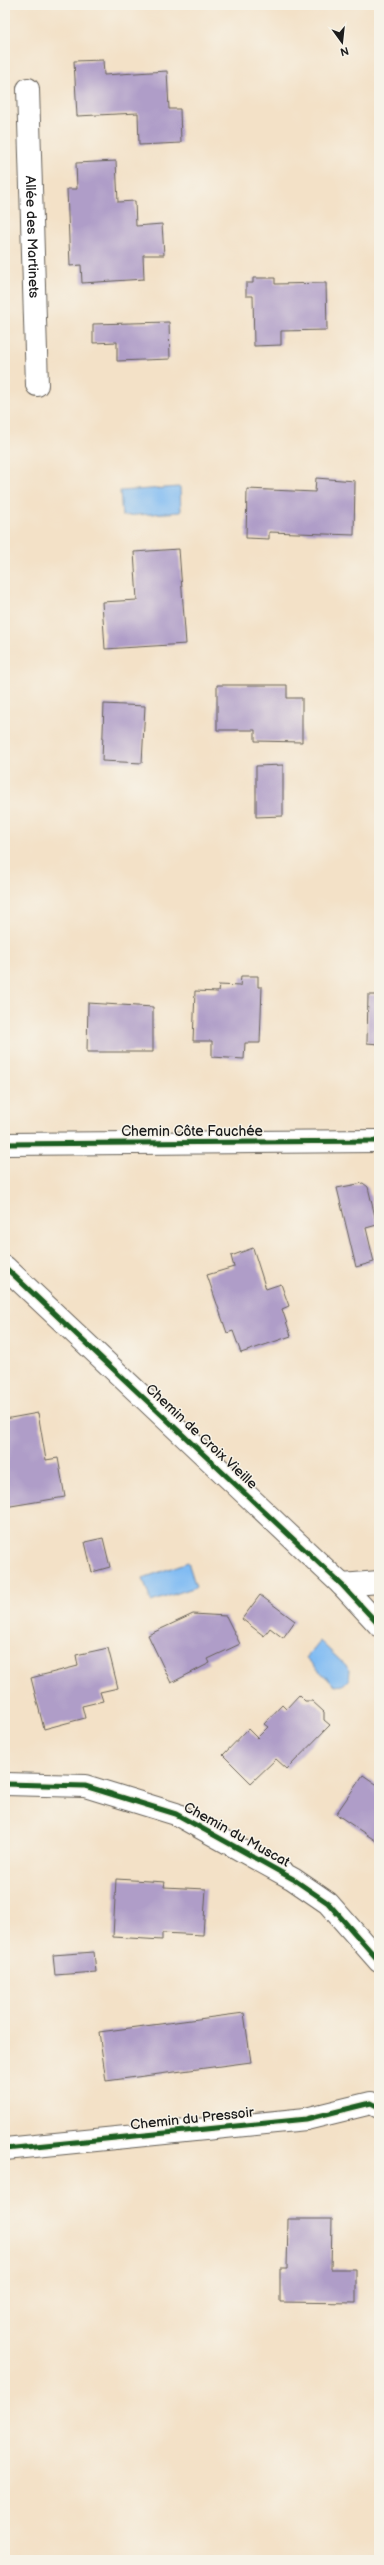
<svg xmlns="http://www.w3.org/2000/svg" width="384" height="2565" font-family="'Balsamiq Sans',sans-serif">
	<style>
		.water { fill: #81bcf3; stroke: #4e6c88 }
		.building { fill: #af9dc8 }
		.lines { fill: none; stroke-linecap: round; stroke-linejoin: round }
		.minor-casing { stroke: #676158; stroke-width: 24 }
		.minor { stroke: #fff; stroke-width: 22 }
		.cycleway-casing { stroke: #f7f3e8; stroke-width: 8 }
		.cycleway { stroke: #1b5e20; stroke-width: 5 }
		.labels { text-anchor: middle; stroke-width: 3; stroke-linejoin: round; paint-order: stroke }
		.street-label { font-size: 14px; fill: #1c1c1c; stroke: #f7f3e8 }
	</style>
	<rect width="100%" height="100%" fill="#f7f3e8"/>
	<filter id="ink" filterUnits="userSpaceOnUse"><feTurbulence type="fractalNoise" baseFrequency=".025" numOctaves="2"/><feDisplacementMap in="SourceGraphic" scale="8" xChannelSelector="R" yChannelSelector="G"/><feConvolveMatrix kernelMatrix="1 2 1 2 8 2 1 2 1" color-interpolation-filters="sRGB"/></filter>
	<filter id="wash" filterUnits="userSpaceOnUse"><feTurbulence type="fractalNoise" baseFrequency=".012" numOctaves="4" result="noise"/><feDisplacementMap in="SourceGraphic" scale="16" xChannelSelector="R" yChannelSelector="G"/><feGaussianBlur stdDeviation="0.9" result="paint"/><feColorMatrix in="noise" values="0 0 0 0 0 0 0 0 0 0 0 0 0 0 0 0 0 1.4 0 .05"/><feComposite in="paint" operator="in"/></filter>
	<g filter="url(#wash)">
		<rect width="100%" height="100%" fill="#f3e1c7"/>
		<g class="water">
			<polygon points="180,487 181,512 122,516 120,491"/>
			<polygon points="188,1562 196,1587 151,1602 143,1578"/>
			<polygon points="320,1641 350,1670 349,1679 343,1685 335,1686 306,1658"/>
		</g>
		<g id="blocks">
			<g class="building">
				<polygon points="103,60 104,75 167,71 169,109 180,109 181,143 139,145 138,113 77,116 74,61"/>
				<polygon points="116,161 118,202 135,201 136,226 162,224 164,255 143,255 144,279 82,283 81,265 70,266 67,189 77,189 76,163"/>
				<polygon points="253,278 275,278 275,284 326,283 327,330 281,331 281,345 254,346 253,296 246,296 246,283 253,283"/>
				<polygon points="169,322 170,359 117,361 117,342 93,343 93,324"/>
				<polygon points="316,478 355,481 354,535 269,532 269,539 246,538 247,489 315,492"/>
				<polygon points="179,549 186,644 105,649 102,602 137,600 134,552"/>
				<polygon points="217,685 287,685 287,698 302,698 302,742 255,741 255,730 217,730"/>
				<polygon points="104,704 145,706 142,763 102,761"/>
				<polygon points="283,765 283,816 256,817 256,766"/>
				<polygon points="241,976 258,976 258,987 262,987 260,1043 245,1043 244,1059 212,1057 212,1041 193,1041 195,991 218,992 219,985 240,986"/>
				<polygon points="368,995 379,995 379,1044 367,1043"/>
				<polygon points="88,1003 153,1007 153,1052 87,1052"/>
				<polygon points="363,1183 368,1187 377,1225 366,1228 374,1262 356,1267 337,1188"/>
				<polygon points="253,1248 266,1289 281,1284 289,1306 282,1309 291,1336 241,1353 233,1331 227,1333 207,1275 234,1267 231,1256"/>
				<polygon points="38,1413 46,1460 58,1458 65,1497 5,1507 5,1419"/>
				<polygon points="103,1538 110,1567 92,1572 85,1542"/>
				<polygon points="260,1595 295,1621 283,1638 270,1628 264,1636 242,1619"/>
				<polygon points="193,1614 226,1616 240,1644 208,1659 210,1663 171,1683 148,1635"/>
				<polygon points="108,1648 118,1688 100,1692 103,1701 82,1706 85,1718 44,1729 31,1678 78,1666 76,1655"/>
				<polygon points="299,1695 305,1701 312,1701 324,1712 324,1720 330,1725 287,1769 276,1759 251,1783 223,1755 248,1729 257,1738 268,1727 264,1724 282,1705 286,1709"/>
				<polygon points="363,1775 379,1786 379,1843 336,1814"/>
				<polygon points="116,1879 165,1882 164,1887 206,1889 203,1935 162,1933 162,1940 113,1937"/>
				<polygon points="94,1952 96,1972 55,1975 53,1955"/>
				<polygon points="244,2013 251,2062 106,2081 99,2032"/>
				<polygon points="288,2219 332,2219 331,2269 356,2269 356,2303 280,2302 280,2269 287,2269"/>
			</g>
		</g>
	</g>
	<g filter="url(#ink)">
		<use href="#blocks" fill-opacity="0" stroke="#676158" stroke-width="1"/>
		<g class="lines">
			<g class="minor-casing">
				<g id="minor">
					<path id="s1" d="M 28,89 L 37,385"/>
					<polyline points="5,1144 379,1141"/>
					<polyline points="5,1267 342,1585 379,1625"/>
					<polyline points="342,1585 379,1582"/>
					<polyline points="5,1784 85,1786 176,1814 293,1879 328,1903 379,1961"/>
					<polyline points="5,2149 306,2119 371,2103 379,2107"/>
				</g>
			</g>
			<use href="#minor" class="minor"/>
			<g class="cycleway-casing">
				<g id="cycleway">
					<polyline points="5,1144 379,1141"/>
					<polyline points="5,1267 342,1585 379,1625"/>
					<polyline points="5,1784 85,1786 176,1814 293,1879 328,1903 379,1961"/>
					<polyline points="5,2149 306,2119 371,2103 379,2107"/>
				</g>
			</g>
			<use href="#cycleway" class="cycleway"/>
		</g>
	</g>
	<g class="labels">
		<g class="street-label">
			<text dy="5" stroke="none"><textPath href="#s1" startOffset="148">Allée des Martinets</textPath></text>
			<text x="192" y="1136">Chemin Côte Fauchée</text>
			<text transform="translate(202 1436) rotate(43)" y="5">Chemin de Croix Vieille</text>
			<text transform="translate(237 1834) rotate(29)" y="5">Chemin du Muscat</text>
			<text transform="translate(192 2118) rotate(-6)" y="5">Chemin du Pressoir</text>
		</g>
	</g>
	<rect width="384" height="2565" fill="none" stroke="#f7f3e8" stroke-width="20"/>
	<g transform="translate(342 42) rotate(165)" stroke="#f7f3e8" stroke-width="3" paint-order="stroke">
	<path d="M0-3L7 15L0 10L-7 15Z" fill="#1c1c1c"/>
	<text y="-6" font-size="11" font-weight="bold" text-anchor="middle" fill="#1c1c1c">N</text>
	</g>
</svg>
